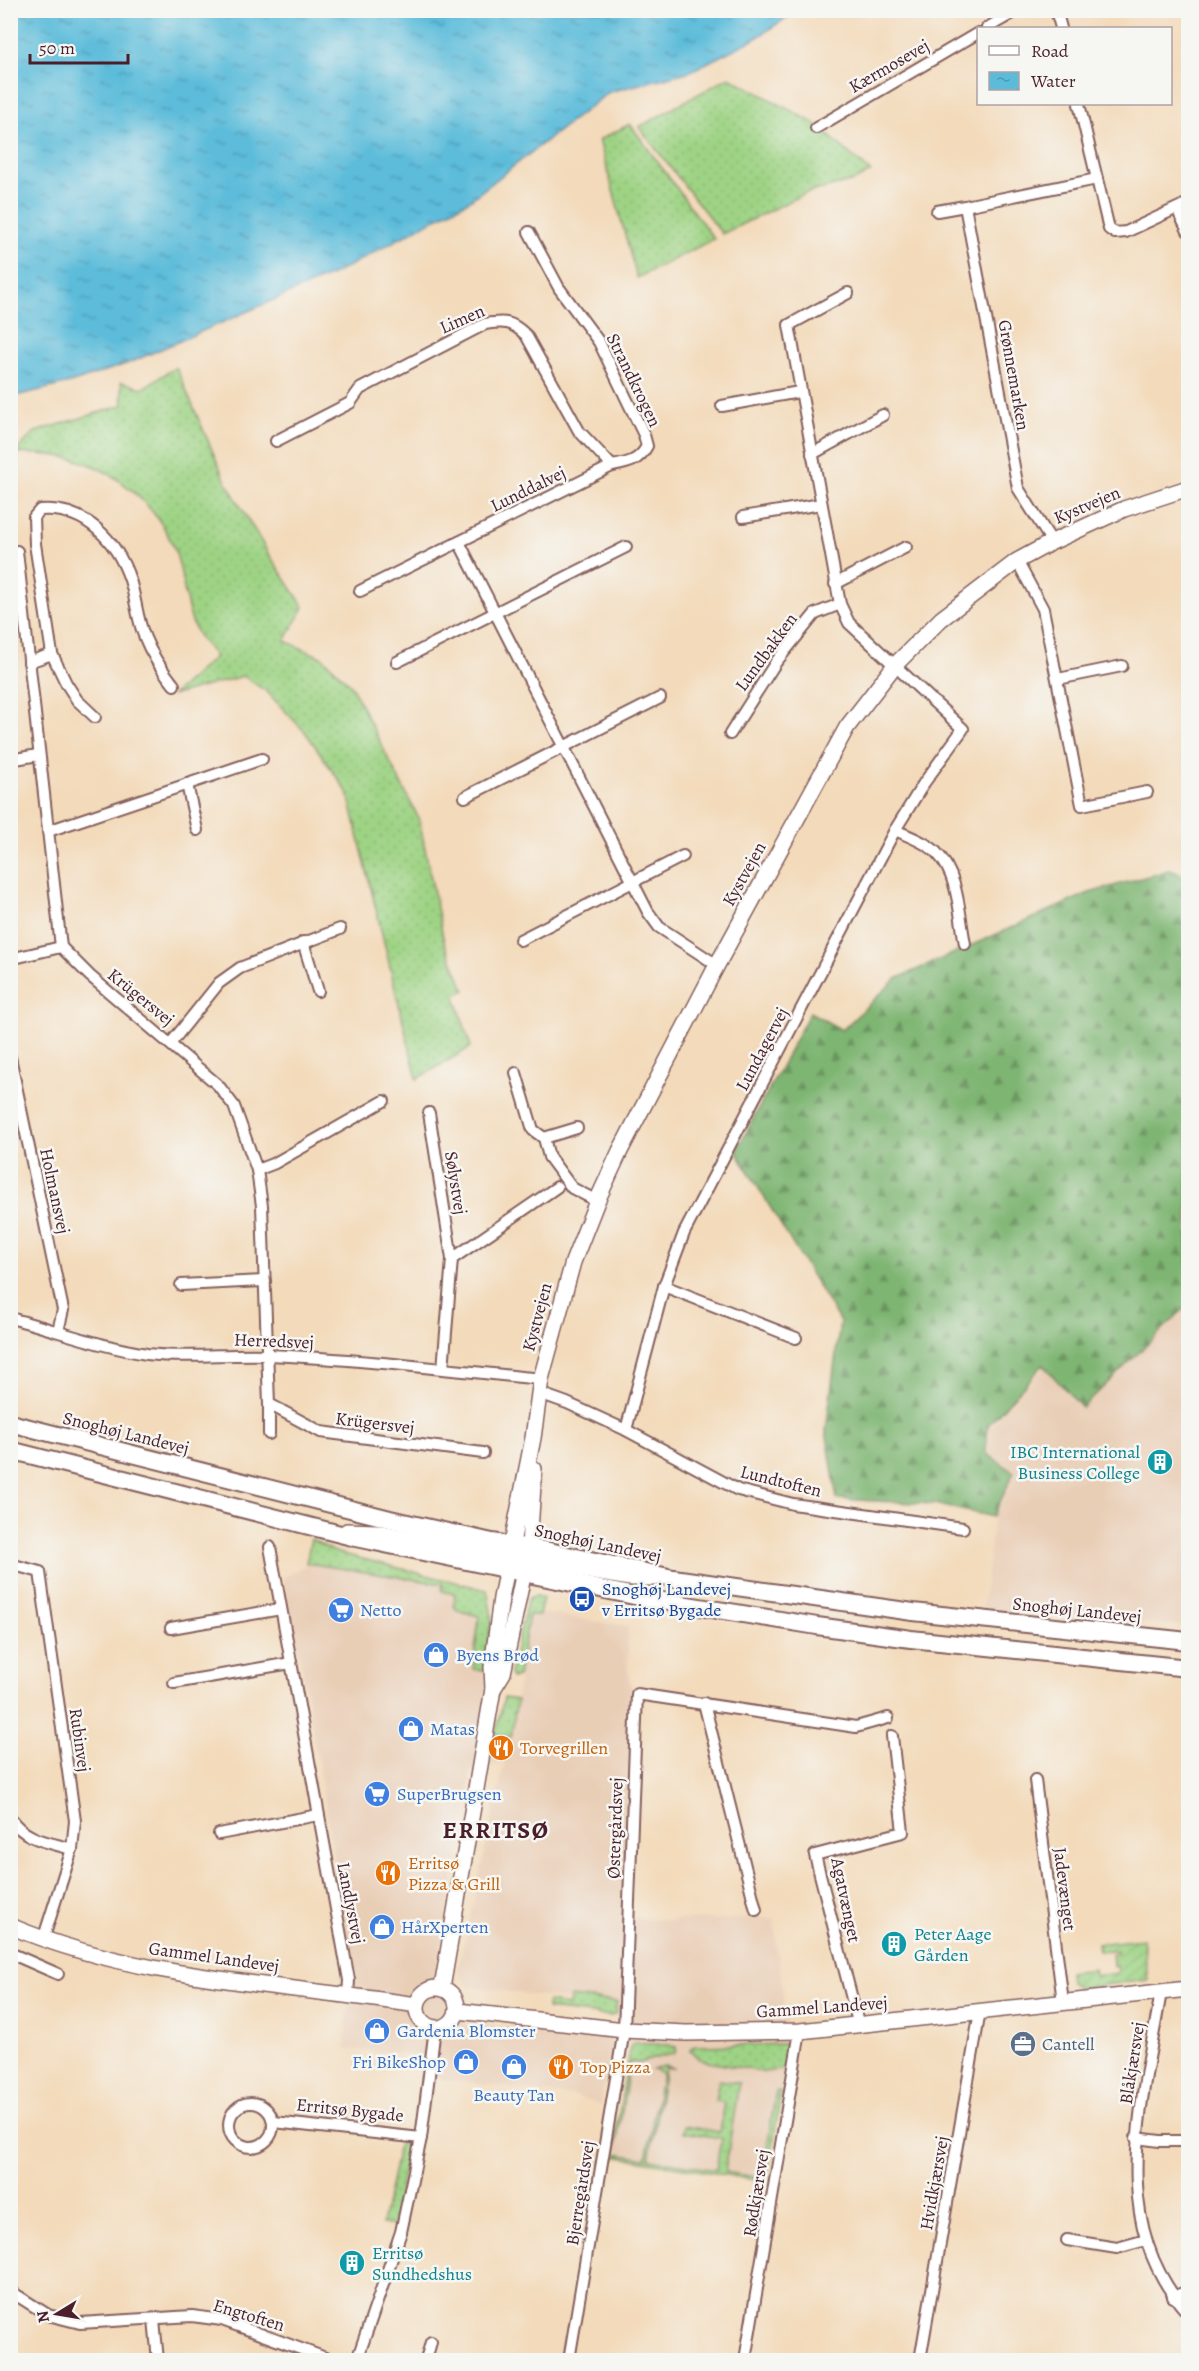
<svg xmlns="http://www.w3.org/2000/svg" width="1199" height="2371" font-family="Alegreya,serif">
	<style>
		.built { fill: #e9ceb6 }
		.grass { fill: url(#grass-dots); stroke: #747958; stroke-width: 1.5 }
		.forest { fill: url(#forest-firs); stroke: #646a4e; stroke-width: 1.5 }
		.garden { fill: url(#garden-furrows); stroke: #747958; stroke-width: 1.5 }
		.water { fill: url(#water-ripples); stroke: #526e82; stroke-width: 1.5 }
		.lines { fill: none; stroke-linecap: round; stroke-linejoin: round }
		.street-casing { stroke: #85605d; stroke-width: 14 }
		.secondary-casing { stroke: #85605d; stroke-width: 18 }
		.primary-casing { stroke: #85605d; stroke-width: 20 }
		.street { stroke: #fff; stroke-width: 10 }
		.secondary { stroke: #fff; stroke-width: 15 }
		.primary { stroke: #fff; stroke-width: 16 }
		.labels { text-anchor: middle; stroke-width: 5; stroke-linejoin: round; paint-order: stroke }
		.street-label { font-size: 18px; fill: #4a1f2b; stroke: #f6f6f2 }
		.culture-label { font-size: 18px; fill: #0d838f; stroke: #f6f6f2; text-anchor: start }
		.transit-label { font-size: 18px; fill: #164399; stroke: #f6f6f2; text-anchor: start }
		.shop-label { font-size: 18px; fill: #366cbe; stroke: #f6f6f2; text-anchor: start }
		.food-label { font-size: 18px; fill: #c56008; stroke: #f6f6f2; text-anchor: start }
		.service-label { font-size: 18px; fill: #4e5e75; stroke: #f6f6f2; text-anchor: start }
		.district-label { font-size: 24px; font-weight: bold; letter-spacing: 1.5px; fill: #4a1f2b; stroke: #f6f6f2 }
	</style>
	<defs>
		<pattern id="grass-dots" width="8" height="8" patternUnits="userSpaceOnUse" patternTransform="scale(1.5)"><rect width="8" height="8" fill="#9ed384"/><path d="M2 2h.1M6 6h.1" fill="none" stroke="#8ab572" stroke-width="1.8" stroke-linecap="round"/></pattern>
		<pattern id="forest-firs" width="22" height="20" patternUnits="userSpaceOnUse" patternTransform="scale(1.5)"><rect width="22" height="20" fill="#7eb572"/><path d="M5 1l3.5 6h-7zM16 11l3.5 6h-7z" fill="#69935e"/></pattern>
		<pattern id="garden-furrows" width="10" height="10" patternUnits="userSpaceOnUse" patternTransform="scale(1.5)"><rect width="10" height="10" fill="#9ed384"/><path d="M-1 1l2-2M0 10L10 0M9 11l2-2" fill="none" stroke="#8ab572"/></pattern>
		<pattern id="water-ripples" width="26" height="14" patternUnits="userSpaceOnUse" patternTransform="scale(1.5)"><rect width="26" height="14" fill="#5bbcda"/><path d="M2 4q2-2 4 0t4 0M15 11q2-2 4 0t4 0" fill="none" stroke="#4d98b1"/></pattern>
	</defs>
	<rect width="100%" height="100%" fill="#f6f6f2"/>
	<filter id="ink" filterUnits="userSpaceOnUse"><feTurbulence type="fractalNoise" baseFrequency=".0167" numOctaves="2"/><feDisplacementMap in="SourceGraphic" scale="12" xChannelSelector="R" yChannelSelector="G"/><feConvolveMatrix kernelMatrix="1 2 1 2 8 2 1 2 1" color-interpolation-filters="sRGB"/></filter>
	<filter id="wash" filterUnits="userSpaceOnUse"><feTurbulence type="fractalNoise" baseFrequency=".008" numOctaves="4" result="noise"/><feDisplacementMap in="SourceGraphic" scale="24" xChannelSelector="R" yChannelSelector="G"/><feGaussianBlur stdDeviation="1.35" result="paint"/><feColorMatrix in="noise" values="0 0 0 0 0 0 0 0 0 0 0 0 0 0 0 0 0 1.4 0 .05"/><feComposite in="paint" operator="in"/></filter>
	<g filter="url(#wash)">
		<rect width="100%" height="100%" fill="#f3daba"/>
		<g class="built">
			<polygon points="1188,1307 1188,1626 982,1610 994,1518 1016,1472 988,1453 991,1426 1044,1368 1082,1410"/>
			<polygon points="331,1551 440,1580 487,1600 483,1639 492,1734 509,1739 519,1684 526,1611 628,1626 628,1672 633,1693 623,1917 667,1920 774,1918 789,2046 767,2182 612,2156 630,2047 614,2006 468,1986 458,1971 505,1761 471,1771 465,1815 436,1972 465,2024 613,2035 600,2106 576,2096 440,2079 421,2055 345,2049 348,2010 355,1982 303,1674 283,1578"/>
		</g>
		<g class="grass">
			<polygon points="729,77 814,123 871,172 854,181 806,193 722,234 639,127"/>
			<polygon points="630,124 714,239 637,278 599,140"/>
			<path d="M 176,367 L 226,482 L 268,553 L 304,607 L 285,641 L 323,658 L 351,685 L 419,819 L 444,942 L 465,990 L 455,996 L 471,1047 L 417,1079 L 348,793 L 306,733 L 267,692 L 243,676 L 171,696 L 215,657 C 209,649 203,642 198,635 C 184,610 185,578 175,551 C 159,507 114,467 68,458 C 51,454 32,454 14,453 L 35,432 L 123,405 L 121,382 L 143,388 Z"/>
			<polygon points="311,1539 335,1552 487,1590 492,1617 483,1671 473,1669 479,1616 457,1610 454,1606 455,1594 442,1591 443,1584 306,1563"/>
			<polygon points="537,1596 543,1598 539,1615 529,1615 518,1677 512,1678 510,1674 527,1602 530,1597"/>
			<polygon points="504,1698 517,1700 511,1737 495,1734"/>
			<polygon points="570,1997 617,2002 615,2014 611,2016 547,2009 548,2002 569,2005"/>
			<polygon points="634,2043 669,2045 676,2048 675,2053 639,2063 630,2062 615,2154 646,2159 662,2073 653,2069 665,2066 674,2068 665,2068 649,2159 716,2170 721,2138 683,2132 684,2126 720,2132 725,2103 715,2101 719,2080 739,2083 725,2172 762,2178 776,2091 781,2093 767,2182 612,2156 630,2047"/>
			<polygon points="785,2044 789,2046 785,2069 764,2072 708,2062 699,2059 690,2050 692,2047 697,2046"/>
			<polygon points="399,2144 405,2144 408,2147 393,2226 382,2224"/>
		</g>
		<polygon class="forest" points="1169,870 1188,876 1188,1305 1082,1408 1043,1365 988,1425 986,1453 1014,1472 993,1517 934,1504 837,1499 826,1430 840,1322 736,1151 810,1012 842,1030 896,979 1089,893"/>
		<polygon class="garden" points="1143,1939 1148,1980 1077,1988 1070,1982 1069,1972 1094,1969 1095,1976 1118,1973 1117,1966 1113,1966 1112,1954 1117,1954 1117,1950 1098,1951 1097,1944"/>
		<polygon class="water" points="10,11 11,10 797,11 756,38 691,71 609,92 470,200 336,273 129,363 70,383 11,397"/>
	</g>
	<g filter="url(#ink)">
		<g class="lines">
			<g class="street-casing">
				<g id="street">
					<polyline points="1056,10 1061,28"/>
					<polyline points="987,28 1018,10"/>
					<polyline points="1079,104 1109,229 1115,233 1126,232 1188,203"/>
					<polyline points="816,128 978,33"/>
					<polyline points="1177,209 1188,231"/>
					<polyline points="937,211 965,206"/>
					<polyline points="722,406 799,392"/>
					<path d="M 276,441 L 350,403 L 360,389 L 485,324 C 505,321 511,321 526,335 L 579,431 L 612,466"/>
					<polyline points="812,454 883,415"/>
					<polyline points="743,517 821,504"/>
					<polyline points="459,542 648,912 659,927 717,965"/>
					<polyline points="1052,542 1018,488 965,206 1097,179"/>
					<polyline points="10,553 17,551 61,947 90,976 218,1085 234,1106 257,1170 262,1206 269,1404 321,1432 483,1453"/>
					<polyline points="1017,561 1043,609 1082,805 1147,792"/>
					<polyline points="835,584 906,547"/>
					<path d="M 360,591 L 612,466 C 629,463 639,461 647,446 L 644,435 L 599,342 L 559,288 L 529,232"/>
					<polyline points="29,662 52,654"/>
					<polyline points="397,662 626,547"/>
					<polyline points="1058,679 1122,666"/>
					<path d="M 95,717 L 77,700 L 66,683 L 52,654 L 35,544 L 34,517 L 40,510 C 85,506 117,541 130,580 C 136,599 137,620 145,638 C 152,656 162,670 174,685"/>
					<polyline points="730,734 776,662 815,614 840,604"/>
					<polyline points="10,760 38,755"/>
					<polyline points="187,784 197,830"/>
					<polyline points="465,797 660,698"/>
					<path d="M 895,830 C 908,836 926,842 936,852 C 959,875 959,914 965,944"/>
					<polyline points="48,831 262,759"/>
					<polyline points="520,940 683,856"/>
					<polyline points="303,942 318,991"/>
					<polyline points="10,959 61,947"/>
					<polyline points="171,1043 219,983 240,968 340,929"/>
					<polyline points="10,1057 63,1310 58,1331"/>
					<polyline points="516,1073 533,1130 544,1138 549,1157 572,1188 597,1201"/>
					<polyline points="429,1113 452,1259 443,1369"/>
					<polyline points="544,1138 577,1128"/>
					<polyline points="257,1170 275,1163 384,1101"/>
					<polyline points="452,1259 557,1187"/>
					<polyline points="181,1285 265,1281"/>
					<polyline points="664,1286 796,1338"/>
					<path d="M 10,1318 C 56,1330 101,1347 147,1354 C 188,1359 228,1353 269,1355 C 360,1359 451,1370 541,1379"/>
					<polyline points="539,1393 567,1403 626,1430 738,1490 793,1504 963,1528"/>
					<polyline points="269,1404 269,1434"/>
					<polyline points="626,1430 664,1286 684,1233 895,830 924,783 963,729 849,623 840,604 789,325 848,293"/>
					<polyline points="270,1547 349,1980 348,1996"/>
					<polyline points="10,1564 40,1572 75,1821 72,1849 43,1940"/>
					<polyline points="171,1628 281,1609"/>
					<polyline points="174,1683 291,1663"/>
					<polyline points="704,1703 756,1910"/>
					<polyline points="1035,1780 1063,2002"/>
					<path d="M 10,1818 C 25,1840 48,1842 72,1849"/>
					<polyline points="219,1834 318,1815"/>
					<polyline points="10,1953 58,1974"/>
					<path d="M 1161,1992 C 1143,2100 1105,2223 1188,2313"/>
					<polyline points="859,2026 815,1855 903,1832 892,1736"/>
					<circle cx="251" cy="2125" r="22"/>
					<polyline points="274,2122 421,2138"/>
					<polyline points="1136,2138 1160,2141 1188,2141"/>
					<polyline points="1067,2240 1117,2248 1146,2240"/>
					<polyline points="10,2291 48,2315 80,2323 192,2316 222,2320 331,2360"/>
					<polyline points="1173,2297 1188,2291"/>
					<polyline points="154,2320 158,2360"/>
					<polyline points="357,2360 401,2232 421,2138 435,2028"/>
					<polyline points="426,2360 431,2342"/>
					<polyline points="569,2360 624,2030 637,1694 856,1727 888,1718"/>
					<polyline points="745,2360 800,2031"/>
					<polyline points="920,2360 980,2011"/>
				</g>
			</g>
			<g class="secondary-casing">
				<g id="secondary">
					<polyline points="347,1531 377,1532 509,1558 517,1554"/>
					<polyline points="519,1563 526,1560 630,1578 655,1578"/>
					<polyline points="493,1689 503,1673 529,1547 534,1469"/>
					<path d="M 10,1926 C 138,1980 281,1984 417,2005"/>
					<circle cx="437" cy="2008" r="20"/>
					<polyline points="442,1988 493,1689 492,1667 501,1598 533,1438 541,1379 573,1262 597,1201 620,1151 717,965 847,727 895,665 941,619 1017,561 1052,542 1124,509 1188,488"/>
					<polyline points="458,2011 624,2030 686,2033 800,2031 1188,1989"/>
				</g>
			</g>
			<g class="primary-casing">
				<g id="primary">
					<polyline points="10,1423 390,1519 492,1542 549,1551 673,1578 913,1612 1188,1641"/>
					<polyline points="10,1450 356,1538 644,1598 817,1626 911,1639 1188,1668"/>
				</g>
			</g>
			<use href="#street" class="street"/>
			<use href="#secondary" class="secondary"/>
			<use href="#primary" class="primary"/>
		</g>
	</g>
	<defs>
		<g id="building-disc" transform="scale(1.35)"><circle r="9.5" fill="#0f9aa8" stroke="#f6f6f2"/><path d="M-4-6H4V6H1V3H-1V6H-4ZM-2.5-4.3h1.7v1.8h-1.7ZM.8-4.3h1.7v1.8H.8ZM-2.5-1h1.7V.8h-1.7ZM.8-1h1.7V.8H.8Z" fill="#fff"/></g>
		<g id="bus-disc" transform="scale(1.35)"><circle r="9.5" fill="#1a4fb4" stroke="#f6f6f2"/><path d="M-5-6H5V4H4V6H2V4H-2V6H-4V4H-5ZM-3.5-4V0h7V-4ZM-3.5 1.2v1.5H-2V1.2ZM2 1.2v1.5H3.5V1.2Z" fill="#fff"/></g>
		<g id="supermarket-disc" transform="scale(1.35)"><circle r="9.5" fill="#3f7fe0" stroke="#f6f6f2"/><path d="M-6-5.5h2.5l.6 2H6L4.5 2H-2.5L-4.4-4H-6ZM-1.5 3.2a1.3 1.3 0 1 0 .1 0ZM3 3.2a1.3 1.3 0 1 0 .1 0Z" fill="#fff"/></g>
		<g id="shop-disc" transform="scale(1.35)"><circle r="9.5" fill="#3f7fe0" stroke="#f6f6f2"/><path d="M-5-2.5h2.3a2.7 3.5 0 0 1 5.4 0H5L5.5 6h-11ZM-1.5-2.5h3a1.5 2.3 0 0 0-3 0Z" fill="#fff"/></g>
		<g id="restaurant-disc" transform="scale(1.35)"><circle r="9.5" fill="#e8710a" stroke="#f6f6f2"/><path d="M-5-6h1v4h1v-4h1v4h1v-4h1v5L-1.5 .5V6h-2V.5L-5-1ZM5-6V6H3V1.5H1.5Q1.5-4 5-6Z" fill="#fff"/></g>
		<g id="office-disc" transform="scale(1.35)"><circle r="9.5" fill="#5c6f8a" stroke="#f6f6f2"/><path d="M-6-3h4V-5.5h4V-3h4V5H-6ZM-1-4.5V-3h2v-1.5ZM-6 0V1H6V0Z" fill="#fff"/></g>
	</defs>
	<g fill-rule="evenodd">
		<use href="#building-disc" x="1160" y="1462"/>
		<use href="#bus-disc" x="582" y="1599"/>
		<use href="#supermarket-disc" x="341" y="1610"/>
		<use href="#shop-disc" x="436" y="1655"/>
		<use href="#shop-disc" x="411" y="1729"/>
		<use href="#restaurant-disc" x="501" y="1748"/>
		<use href="#supermarket-disc" x="377" y="1794"/>
		<use href="#restaurant-disc" x="388" y="1873"/>
		<use href="#shop-disc" x="382" y="1927"/>
		<use href="#building-disc" x="894" y="1944"/>
		<use href="#shop-disc" x="377" y="2031"/>
		<use href="#office-disc" x="1023" y="2044"/>
		<use href="#shop-disc" x="466" y="2062"/>
		<use href="#shop-disc" x="514" y="2067"/>
		<use href="#restaurant-disc" x="561" y="2067"/>
		<use href="#building-disc" x="352" y="2263"/>
	</g>
	<g class="labels">
		<g class="street-label">
			<text transform="translate(889 66) rotate(-30)" y="6">Kærmosevej</text>
			<text transform="translate(462 319) rotate(-24)" y="6">Limen</text>
			<text transform="translate(1014 375) rotate(80)" y="6">Grønnemarken</text>
			<text transform="translate(634 380) rotate(64)" y="6">Strandkrogen</text>
			<text transform="translate(528 489) rotate(-26)" y="6">Lunddalvej</text>
			<text transform="translate(1087 505) rotate(-23)" y="6">Kystvejen</text>
			<text transform="translate(766 652) rotate(-54)" y="6">Lundbakken</text>
			<text transform="translate(744 874) rotate(-61)" y="6">Kystvejen</text>
			<text transform="translate(141 997) rotate(39)" y="6">Krügersvej</text>
			<text transform="translate(762 1049) rotate(-62)" y="6">Lundagervej</text>
			<text transform="translate(456 1183) rotate(81)" y="6">Sølystvej</text>
			<text transform="translate(55 1191) rotate(78)" y="6">Holmansvej</text>
			<text transform="translate(537 1317) rotate(-75)" y="6">Kystvejen</text>
			<text transform="translate(274 1341) rotate(2)" y="6">Herredsvej</text>
			<text transform="translate(375 1423) rotate(7)" y="6">Krügersvej</text>
			<text transform="translate(126 1433) rotate(14)" y="6">Snoghøj Landevej</text>
			<text transform="translate(781 1481) rotate(14)" y="6">Lundtoften</text>
			<text transform="translate(598 1543) rotate(12)" y="6">Snoghøj Landevej</text>
			<text transform="translate(1077 1610) rotate(6)" y="6">Snoghøj Landevej</text>
			<text transform="translate(80 1740) rotate(82)" y="6">Rubinvej</text>
			<text transform="translate(615 1828) rotate(-88)" y="6">Østergårdsvej</text>
			<text transform="translate(1065 1889) rotate(83)" y="6">Jadevænget</text>
			<text transform="translate(846 1900) rotate(78)" y="6">Agatvænget</text>
			<text transform="translate(351 1903) rotate(79)" y="6">Landlystvej</text>
			<text transform="translate(214 1957) rotate(8)" y="6">Gammel Landevej</text>
			<text transform="translate(822 2007) rotate(-4)" y="6">Gammel Landevej</text>
			<text transform="translate(1132 2063) rotate(-81)" y="6">Blåkjærsvej</text>
			<text transform="translate(350 2110) rotate(6)" y="6">Erritsø Bygade</text>
			<text transform="translate(934 2183) rotate(-80)" y="6">Hvidkjærsvej</text>
			<text transform="translate(580 2193) rotate(-81)" y="6">Bjerregårdsvej</text>
			<text transform="translate(756 2193) rotate(-81)" y="6">Rødkjærsvej</text>
			<text transform="translate(249 2315) rotate(17)" y="6">Engtoften</text>
		</g>
		<g class="culture-label">
			<text x="1140" y="1458" text-anchor="end">IBC International<tspan x="1140" dy="21">Business College</tspan></text>
			<text x="914" y="1940">Peter Aage<tspan x="914" dy="21">Gården</tspan></text>
			<text x="372" y="2259">Erritsø<tspan x="372" dy="21">Sundhedshus</tspan></text>
		</g>
		<g class="transit-label">
			<text x="602" y="1595">Snoghøj Landevej<tspan x="602" dy="21">v Erritsø Bygade</tspan></text>
		</g>
		<g class="shop-label">
			<text x="360" y="1616">Netto</text>
			<text x="456" y="1661">Byens Brød</text>
			<text x="430" y="1735">Matas</text>
			<text x="397" y="1800">SuperBrugsen</text>
			<text x="401" y="1933">HårXperten</text>
			<text x="397" y="2037">Gardenia Blomster</text>
			<text x="446" y="2068" text-anchor="end">Fri BikeShop</text>
			<text x="514" y="2101" text-anchor="middle">Beauty Tan</text>
		</g>
		<g class="food-label">
			<text x="520" y="1754">Torvegrillen</text>
			<text x="408" y="1869">Erritsø<tspan x="408" dy="21">Pizza &amp; Grill</tspan></text>
			<text x="580" y="2073">Top Pizza</text>
		</g>
		<g class="service-label">
			<text x="1042" y="2050">Cantell</text>
		</g>
		<g class="district-label">
			<text x="496" y="1838">ERRITSØ</text>
		</g>
	</g>
	<rect width="1199" height="2371" fill="none" stroke="#f6f6f2" stroke-width="36"/>
	<rect x="977" y="27" width="195" height="78" fill="#f6f6f2" stroke="#b1a0a2" stroke-width="1.5"/>
	<rect x="989" y="46" width="30" height="9" fill="#ffffff" stroke="#b1a0a2" stroke-width="1.5"/>
	<text x="1031" y="57" font-size="18" fill="#4a1f2b">Road</text>
	<rect x="989" y="72" width="30" height="18" fill="url(#water-ripples)" stroke="#b1a0a2" stroke-width="1.5"/>
	<text x="1031" y="87" font-size="18" fill="#4a1f2b">Water</text>
	<g transform="translate(57 2314) rotate(259)" stroke="#f6f6f2" stroke-width="4.5" paint-order="stroke">
	<path d="M0-4.5L10 22L0 15L-10 22Z" fill="#4a1f2b"/>
	<text y="-9" font-size="16" font-weight="bold" text-anchor="middle" fill="#4a1f2b">N</text>
	</g>
	<path d="M30 54v9h98v-9" fill="none" stroke="#4a1f2b" stroke-width="3"/>
	<text x="39" y="54" font-size="18" fill="#4a1f2b" stroke="#f6f6f2" stroke-width="4.5" paint-order="stroke">50 m</text>
</svg>
